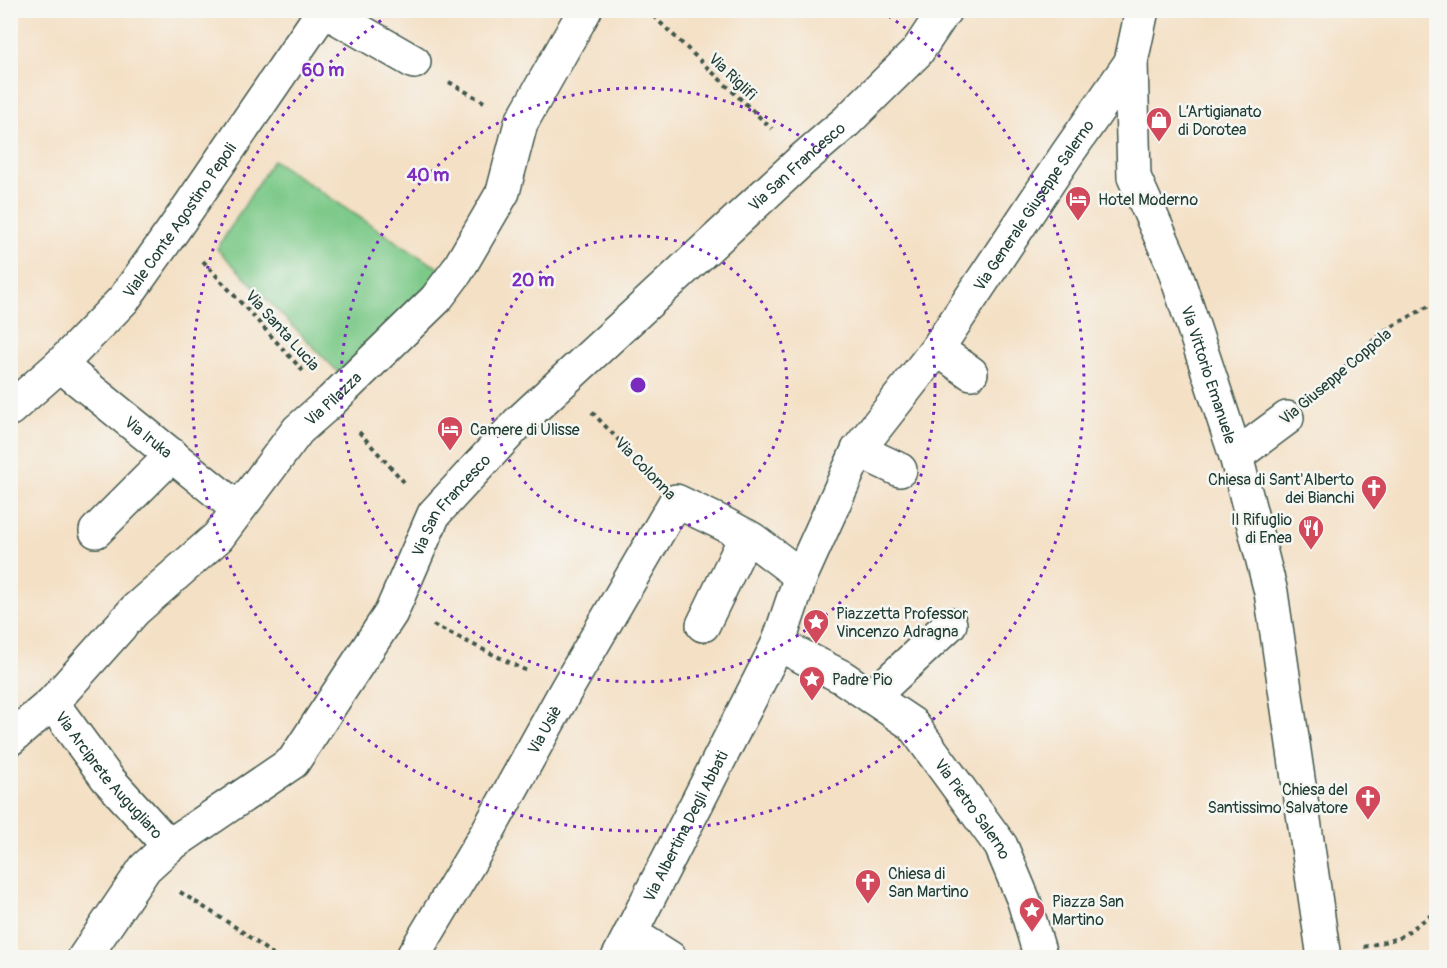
<svg xmlns="http://www.w3.org/2000/svg" width="1447" height="968" font-family="Pangolin,sans-serif">
	<style>
		.green { fill: #7bc988; stroke: #4d835e; stroke-width: 1.5 }
		.lines { fill: none; stroke-linecap: round; stroke-linejoin: round }
		.minor-casing { stroke: #3f554a; stroke-width: 36 }
		.path { stroke: #3f554a; stroke-width: 4; stroke-dasharray: 4.5 4.5; stroke-linecap: butt }
		.minor { stroke: #fff; stroke-width: 33 }
		.ring { fill: none; stroke: #7b2cbf; stroke-width: 3; stroke-dasharray: 3 6 }
		.labels { text-anchor: middle; stroke-width: 5; stroke-linejoin: round; paint-order: stroke }
		.street-label { font-size: 16px; fill: #1f3d34; stroke: #f6f6f2 }
		.poi-label { font-size: 16px; fill: #1f3d34; stroke: #f6f6f2; text-anchor: start }
		.centre { fill: #7b2cbf; stroke: #f6f6f2; stroke-width: 3 }
		.ring-label { font-size: 18px; text-anchor: middle; font-weight: bold; fill: #7b2cbf; stroke: #f6f6f2; stroke-width: 5; stroke-linejoin: round; paint-order: stroke }
	</style>
	<rect width="100%" height="100%" fill="#f6f6f2"/>
	<filter id="ink" filterUnits="userSpaceOnUse"><feTurbulence type="fractalNoise" baseFrequency=".0167" numOctaves="2"/><feDisplacementMap in="SourceGraphic" scale="12" xChannelSelector="R" yChannelSelector="G"/><feConvolveMatrix kernelMatrix="1 2 1 2 8 2 1 2 1" color-interpolation-filters="sRGB"/></filter>
	<filter id="wash" filterUnits="userSpaceOnUse"><feTurbulence type="fractalNoise" baseFrequency=".008" numOctaves="4" result="noise"/><feDisplacementMap in="SourceGraphic" scale="24" xChannelSelector="R" yChannelSelector="G"/><feGaussianBlur stdDeviation="1.35" result="paint"/><feColorMatrix in="noise" values="0 0 0 0 0 0 0 0 0 0 0 0 0 0 0 0 0 1.4 0 .05"/><feComposite in="paint" operator="in"/></filter>
	<g filter="url(#wash)">
		<rect width="100%" height="100%" fill="#f4e0c5"/>
		<polygon class="green" points="273,160 412,252 442,270 432,283 339,373 217,249"/>
	</g>
	<g filter="url(#ink)">
		<g class="lines">
			<g class="minor-casing">
				<g id="minor">
					<path id="s1" d="M 1142,10 L 1131,62 L 1134,177 L 1172,262 L 1236,456 L 1271,592 L 1324,958"/>
					<polyline points="325,11 414,62"/>
					<polyline points="937,349 971,373"/>
					<path id="s2" d="M 60,365 L 238,509"/>
					<path id="s3" d="M 10,409 L 60,365 L 124,299 L 174,229 L 315,23 L 325,10"/>
					<polyline points="858,450 900,470"/>
					<polyline points="1236,456 1287,418"/>
					<polyline points="96,531 172,455"/>
					<polyline points="703,625 746,536"/>
					<path id="s4" d="M 778,644 L 842,677 L 912,724 L 1001,846 L 1024,901 L 1041,958"/>
					<polyline points="872,697 950,624"/>
					<path id="s5" d="M 52,703 L 107,778 L 169,846"/>
					<path id="s6" d="M 10,739 L 52,703 L 135,610 L 218,537 L 298,430 L 331,401 L 436,299 L 457,271 L 503,192 L 521,123 L 585,10"/>
					<polyline points="632,934 670,958"/>
					<path id="s7" d="M 84,958 L 145,868 L 169,846 L 293,762 L 391,613 L 434,514 L 519,422 L 803,159 L 846,122 L 917,52 L 945,10"/>
					<path id="s8" d="M 412,958 L 488,831 L 566,690 L 676,501 L 726,525 L 752,539 L 801,576"/>
					<path id="s9" d="M 618,958 L 778,644 L 801,576 L 858,450 L 937,349 L 1067,154 L 1131,62"/>
				</g>
			</g>
			<g class="path">
				<polyline points="647,10 772,129"/>
				<polyline points="449,82 484,102"/>
				<polyline points="203,261 303,371"/>
				<polyline points="1318,391 1384,331 1436,302"/>
				<polyline points="592,412 647,470"/>
				<polyline points="359,432 404,482"/>
				<polyline points="433,625 529,672"/>
				<polyline points="180,892 240,930 277,958"/>
				<polyline points="1364,947 1399,938 1430,916 1436,915"/>
			</g>
			<use href="#minor" class="minor"/>
		</g>
	</g>
	<g class="ring">
		<circle cx="638" cy="385" r="149"/>
		<circle cx="638" cy="385" r="297"/>
		<path d="M881 11A446 446 0 1 1 395 11"/>
	</g>
	<defs>
		<g id="shop-pin" transform="scale(1.35)"><path d="M0 17L-7.5 6A9.5 9.5 0 1 1 7.5 6Z" fill="#d1495b" stroke="#f6f6f2"/><path d="M-5-2.5h2.3a2.7 3.5 0 0 1 5.4 0H5L5.5 6h-11ZM-1.5-2.5h3a1.5 2.3 0 0 0-3 0Z" fill="#fff"/></g>
		<g id="hotel-pin" transform="scale(1.35)"><path d="M0 17L-7.5 6A9.5 9.5 0 1 1 7.5 6Z" fill="#d1495b" stroke="#f6f6f2"/><path d="M-6-4.5h1.5V1H6V5H4.5V3h-9V5H-6ZM-4 0a1.8 1.8 0 1 1 3.6 0ZM.5 0V-2.5h3Q6-2.5 6 0Z" fill="#fff"/></g>
		<g id="church-pin" transform="scale(1.35)"><path d="M0 17L-7.5 6A9.5 9.5 0 1 1 7.5 6Z" fill="#d1495b" stroke="#f6f6f2"/><path d="M-1.2-6h2.4v3.5h3.3v2.4h-3.3V6h-2.4V-.1h-3.3v-2.4h3.3Z" fill="#fff"/></g>
		<g id="restaurant-pin" transform="scale(1.35)"><path d="M0 17L-7.5 6A9.5 9.5 0 1 1 7.5 6Z" fill="#d1495b" stroke="#f6f6f2"/><path d="M-5-6h1v4h1v-4h1v4h1v-4h1v5L-1.5 .5V6h-2V.5L-5-1ZM5-6V6H3V1.5H1.5Q1.5-4 5-6Z" fill="#fff"/></g>
		<g id="sight-pin" transform="scale(1.35)"><path d="M0 17L-7.5 6A9.5 9.5 0 1 1 7.5 6Z" fill="#d1495b" stroke="#f6f6f2"/><path d="M0-6L1.8-2.2L6-1.7L2.9 1.2L3.7 5.4L0 3.3L-3.7 5.4L-2.9 1.2L-6-1.7L-1.8-2.2Z" fill="#fff"/></g>
	</defs>
	<g fill-rule="evenodd">
		<use href="#shop-pin" x="1159" y="120"/>
		<use href="#hotel-pin" x="1078" y="199"/>
		<use href="#hotel-pin" x="450" y="429"/>
		<use href="#church-pin" x="1374" y="488"/>
		<use href="#restaurant-pin" x="1311" y="528"/>
		<use href="#sight-pin" x="816" y="622"/>
		<use href="#sight-pin" x="812" y="679"/>
		<use href="#church-pin" x="1368" y="798"/>
		<use href="#church-pin" x="868" y="882"/>
		<use href="#sight-pin" x="1032" y="910"/>
	</g>
	<g class="labels">
		<g class="street-label">
			<text transform="translate(733 76) rotate(44)" y="6">Via Riglifi</text>
			<text dy="6" stroke="none"><textPath href="#s7" startOffset="1080">Via San Francesco</textPath></text>
			<text dy="6" stroke="none"><textPath href="#s9" startOffset="864">Via Generale Giuseppe Salerno</textPath></text>
			<text dy="6" stroke="none"><textPath href="#s3" startOffset="255">Viale Conte Agostino Pepoli</textPath></text>
			<text transform="translate(283 330) rotate(48)" y="6">Via Santa Lucia</text>
			<text dy="6" stroke="none"><textPath href="#s1" startOffset="380">Via Vittorio Emanuele</textPath></text>
			<text transform="translate(1335 376) rotate(-40)" y="6">Via Giuseppe Coppola</text>
			<text dy="6" stroke="none"><textPath href="#s6" startOffset="471">Via Pilazza</textPath></text>
			<text dy="6" stroke="none"><textPath href="#s2" startOffset="114">Via Iruka</textPath></text>
			<text transform="translate(646 468) rotate(46)" y="6">Via Colonna</text>
			<text dy="6" stroke="none"><textPath href="#s7" startOffset="594">Via San Francesco</textPath></text>
			<text dy="6" stroke="none"><textPath href="#s8" startOffset="264">Via Usiè</textPath></text>
			<text dy="6" stroke="none"><textPath href="#s5" startOffset="92">Via Arciprete Augugliaro</textPath></text>
			<text dy="6" stroke="none"><textPath href="#s4" startOffset="261">Via Pietro Salerno</textPath></text>
			<text dy="6" stroke="none"><textPath href="#s9" startOffset="148">Via Albertina Degli Abbati</textPath></text>
		</g>
		<g class="poi-label">
			<text x="1178" y="117">L’Artigianato<tspan x="1178" dy="18">di Dorotea</tspan></text>
			<text x="1098" y="205">Hotel Moderno</text>
			<text x="470" y="435">Camere di Ulisse</text>
			<text x="1354" y="485" text-anchor="end">Chiesa di Sant'Alberto<tspan x="1354" dy="18">dei Bianchi</tspan></text>
			<text x="1292" y="525" text-anchor="end">Il Rifuglio<tspan x="1292" dy="18">di Enea</tspan></text>
			<text x="836" y="619">Piazzetta Professor<tspan x="836" dy="18">Vincenzo Adragna</tspan></text>
			<text x="832" y="685">Padre Pio</text>
			<text x="1348" y="795" text-anchor="end">Chiesa del<tspan x="1348" dy="18">Santissimo Salvatore</tspan></text>
			<text x="888" y="879">Chiesa di<tspan x="888" dy="18">San Martino</tspan></text>
			<text x="1052" y="907">Piazza San<tspan x="1052" dy="18">Martino</tspan></text>
		</g>
	</g>
	<circle cx="638" cy="385" r="9" class="centre"/>
	<g class="ring-label">
		<text x="323" y="76">60 m</text>
		<text x="428" y="181">40 m</text>
		<text x="533" y="286">20 m</text>
	</g>
	<rect width="1447" height="968" fill="none" stroke="#f6f6f2" stroke-width="36"/>
</svg>
